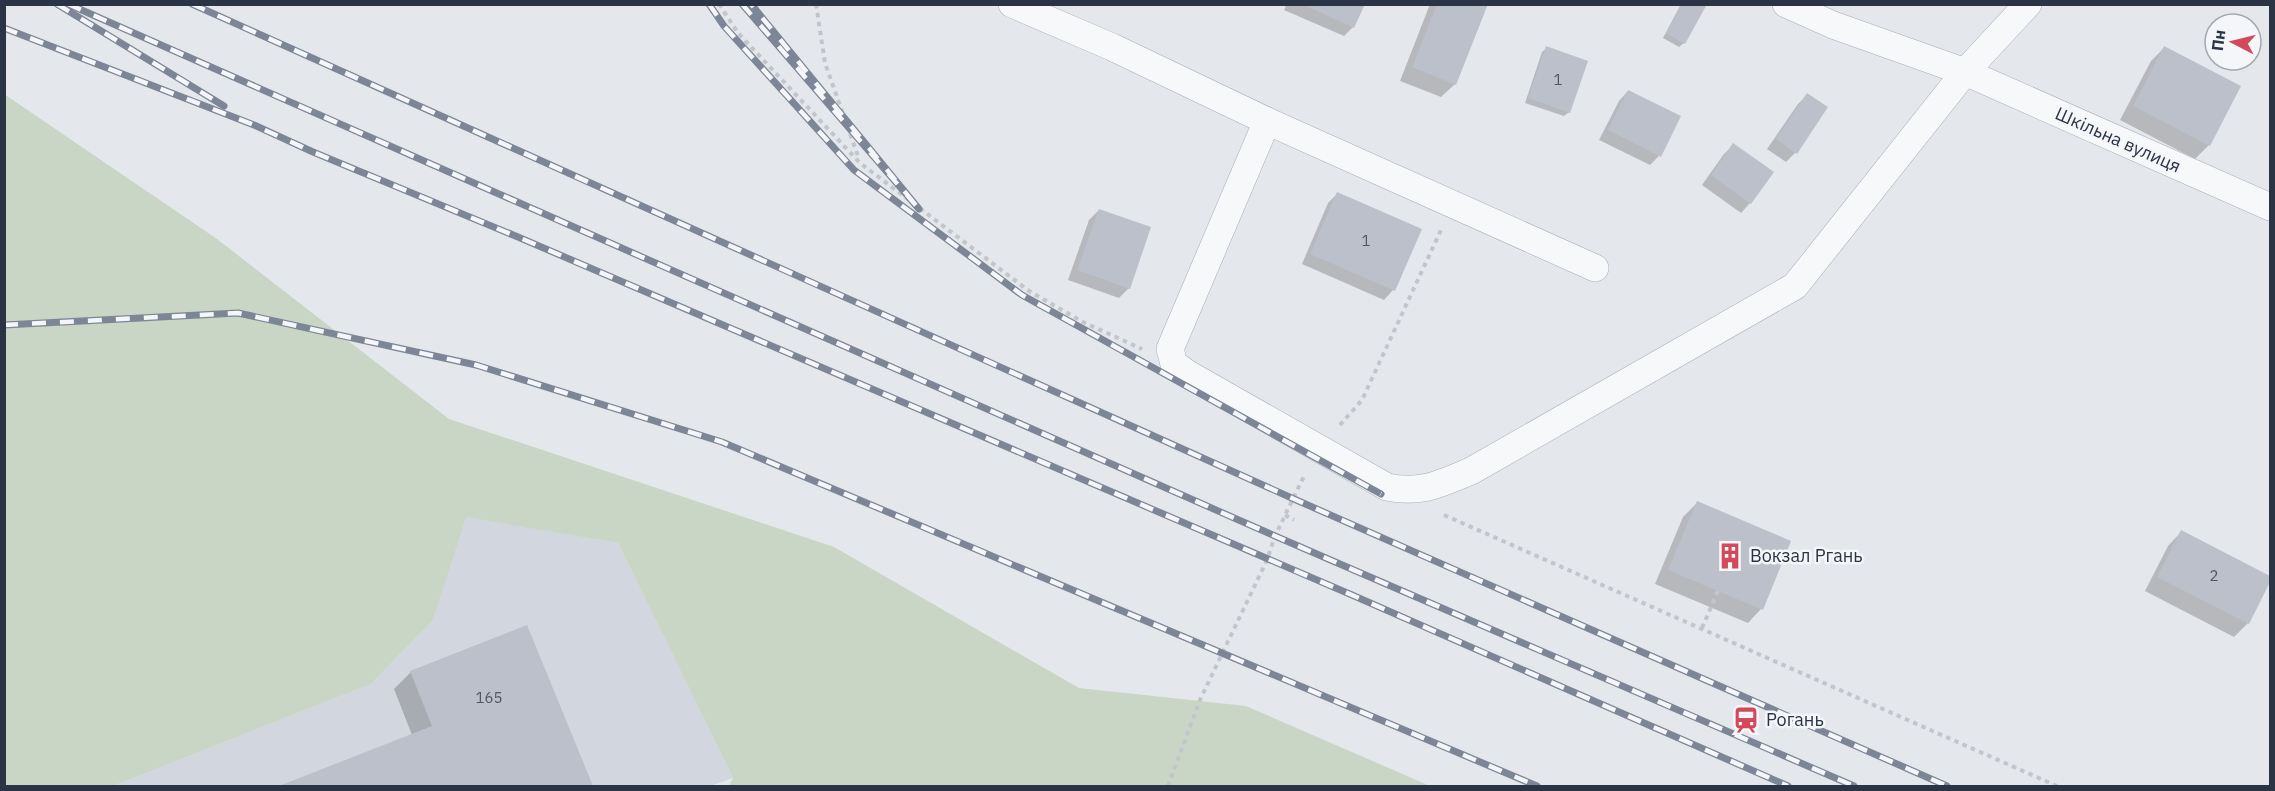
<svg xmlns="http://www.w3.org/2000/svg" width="2275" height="791" font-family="'IBM Plex Sans',sans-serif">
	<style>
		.built { fill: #d2d6de }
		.green { fill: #c9d6c5 }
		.shadow { fill: #0003 }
		.building { fill: #bbc0ca }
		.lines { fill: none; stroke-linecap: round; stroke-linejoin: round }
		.street-casing { stroke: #a9aeb7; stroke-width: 28 }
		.path { stroke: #c2c5cb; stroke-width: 4; stroke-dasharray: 4.5 4.5; stroke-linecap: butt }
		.street { stroke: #f7f8fa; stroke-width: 27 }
		.rail-casing { stroke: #7d8696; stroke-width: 7 }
		.rail { stroke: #f4f6f9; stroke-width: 4.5; stroke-dasharray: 14; stroke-linecap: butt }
		.labels { text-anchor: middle; stroke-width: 5; stroke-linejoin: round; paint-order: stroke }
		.number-label { font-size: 15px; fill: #4f5766 }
		.street-label { font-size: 18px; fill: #2b3445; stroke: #f4f6f9 }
		.poi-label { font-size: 18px; fill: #2b3445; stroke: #f4f6f9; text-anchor: start }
	</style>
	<rect width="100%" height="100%" fill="#e4e7ec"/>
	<polygon class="built" points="465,516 618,543 733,778 710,786 113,786 371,684 433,620"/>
	<polygon class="green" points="4,94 217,239 449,419 834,547 1079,688 1246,706 1430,786 729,786 733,778 618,543 466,517 433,620 371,684 113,786 5,786"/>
	<g class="shadow">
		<polygon points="1287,4 1363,4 1353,27 1344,36 1284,10"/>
		<polygon points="1430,4 1487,4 1455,84 1441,97 1400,81"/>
		<polygon points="1681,4 1703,4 1684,43 1679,47 1663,38"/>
		<polygon points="1547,48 1569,112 1564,116 1525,103 1542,52"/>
		<polygon points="2164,48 2209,145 2195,159 2120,120 2151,61"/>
		<polygon points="1628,91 1659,156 1650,165 1599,140 1619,101"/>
		<polygon points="1807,95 1795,153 1786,162 1767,149 1798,104"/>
		<polygon points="1734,145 1772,172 1750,203 1741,213 1702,185 1724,154"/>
		<polygon points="1338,193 1420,229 1393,290 1384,300 1302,264 1328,203"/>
		<polygon points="1099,210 1129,288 1119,298 1068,280 1089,220"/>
		<polygon points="1697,503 1761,609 1748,623 1655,584 1683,517"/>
		<polygon points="2181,532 2270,577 2248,623 2234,637 2145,591 2168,546"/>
		<polygon points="526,627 591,786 283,786 412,735 394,689 411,672"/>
	</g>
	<g class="building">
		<polygon points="1302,4 1365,4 1354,28"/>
		<polygon points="1437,4 1488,4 1456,85 1412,67"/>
		<polygon points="1682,4 1707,4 1685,44 1666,33"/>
		<polygon points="1546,46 1588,61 1570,113 1528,98"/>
		<polygon points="2164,46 2241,86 2210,146 2133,106"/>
		<polygon points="1628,90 1681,116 1661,157 1608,130"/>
		<polygon points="1807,93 1828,107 1797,154 1776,139"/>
		<polygon points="1733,143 1774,172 1751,204 1711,175"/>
		<polygon points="1337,192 1422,229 1395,291 1310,254"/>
		<polygon points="1099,209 1151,227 1130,289 1077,270"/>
		<polygon points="1697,501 1791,541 1763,610 1668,570"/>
		<polygon points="2181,530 2270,576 2270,582 2249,624 2157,577"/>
		<polygon points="527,625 593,786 279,786 432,726 410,671"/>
	</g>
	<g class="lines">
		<g class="street-casing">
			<g id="street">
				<polyline points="1012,4 1112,47 1267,121 1595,268"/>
				<polyline points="1786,4 1833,25 1965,72 2270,207"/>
				<path d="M 1267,121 L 1170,349 L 1174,364 L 1188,374 L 1387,487 C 1421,494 1440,484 1471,471 L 1795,286 L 1965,72 L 2028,4"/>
			</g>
		</g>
		<g class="path">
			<polyline points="719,4 738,33 860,163 1029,291 1083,322 1142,349"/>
			<polyline points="816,4 825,63 859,159"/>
			<polyline points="1340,425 1362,400 1441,230"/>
			<polyline points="1285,515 1294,520"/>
			<polyline points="1444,515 2057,786"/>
			<polyline points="1702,628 1718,591"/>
			<polyline points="1168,786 1200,700 1267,560 1275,536 1305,474"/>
		</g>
		<use href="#street" class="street"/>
		<g class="rail-casing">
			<g id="rail">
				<polyline points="57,4 224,106"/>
				<polyline points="68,4 1275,536 1854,786"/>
				<polyline points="192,4 1294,499 1947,786"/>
				<polyline points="709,4 724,26 854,170 1022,295 1381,494"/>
				<polyline points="742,4 919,209 751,4"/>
				<polyline points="4,28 254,125 313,152 518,237 1352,595 1788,786"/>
				<polyline points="4,325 238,313 476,365 722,442 1537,786"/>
			</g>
		</g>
		<use href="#rail" class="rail"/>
	</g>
	<defs>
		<g id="building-bare" transform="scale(2.07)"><path d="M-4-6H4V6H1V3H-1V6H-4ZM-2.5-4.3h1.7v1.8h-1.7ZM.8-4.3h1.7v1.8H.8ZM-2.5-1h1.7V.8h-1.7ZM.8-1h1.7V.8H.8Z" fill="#d1495b" stroke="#f4f6f9" stroke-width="2.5" paint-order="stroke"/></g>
		<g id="station-bare" transform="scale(2.07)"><path d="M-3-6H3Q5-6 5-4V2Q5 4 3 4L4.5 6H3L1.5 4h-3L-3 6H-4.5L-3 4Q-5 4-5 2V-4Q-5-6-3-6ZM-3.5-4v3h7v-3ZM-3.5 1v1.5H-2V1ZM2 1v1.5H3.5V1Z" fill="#d1495b" stroke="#f4f6f9" stroke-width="2.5" paint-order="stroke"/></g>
	</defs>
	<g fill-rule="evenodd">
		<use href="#building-bare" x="1730" y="556"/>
		<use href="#station-bare" x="1746" y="720"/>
	</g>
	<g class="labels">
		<g class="number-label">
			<text x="1558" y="85">1</text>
			<text x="1366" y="246">1</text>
			<text x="2214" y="581">2</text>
			<text x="489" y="703">165</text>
		</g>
		<g class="street-label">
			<text transform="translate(2118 140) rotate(24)" y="6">Шкільна вулиця</text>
		</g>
		<g class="poi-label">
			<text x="1750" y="562">Вокзал Ргань</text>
			<text x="1766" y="726">Рогань</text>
		</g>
	</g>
	<rect width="2275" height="791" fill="none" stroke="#2b3445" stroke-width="12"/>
	<g transform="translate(2233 42) rotate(277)"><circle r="28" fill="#f4f6f9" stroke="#a4a8b1" stroke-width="1.5"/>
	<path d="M0-4.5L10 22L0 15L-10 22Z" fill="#d1495b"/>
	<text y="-9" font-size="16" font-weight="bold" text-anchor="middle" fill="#2b3445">Пн</text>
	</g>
</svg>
